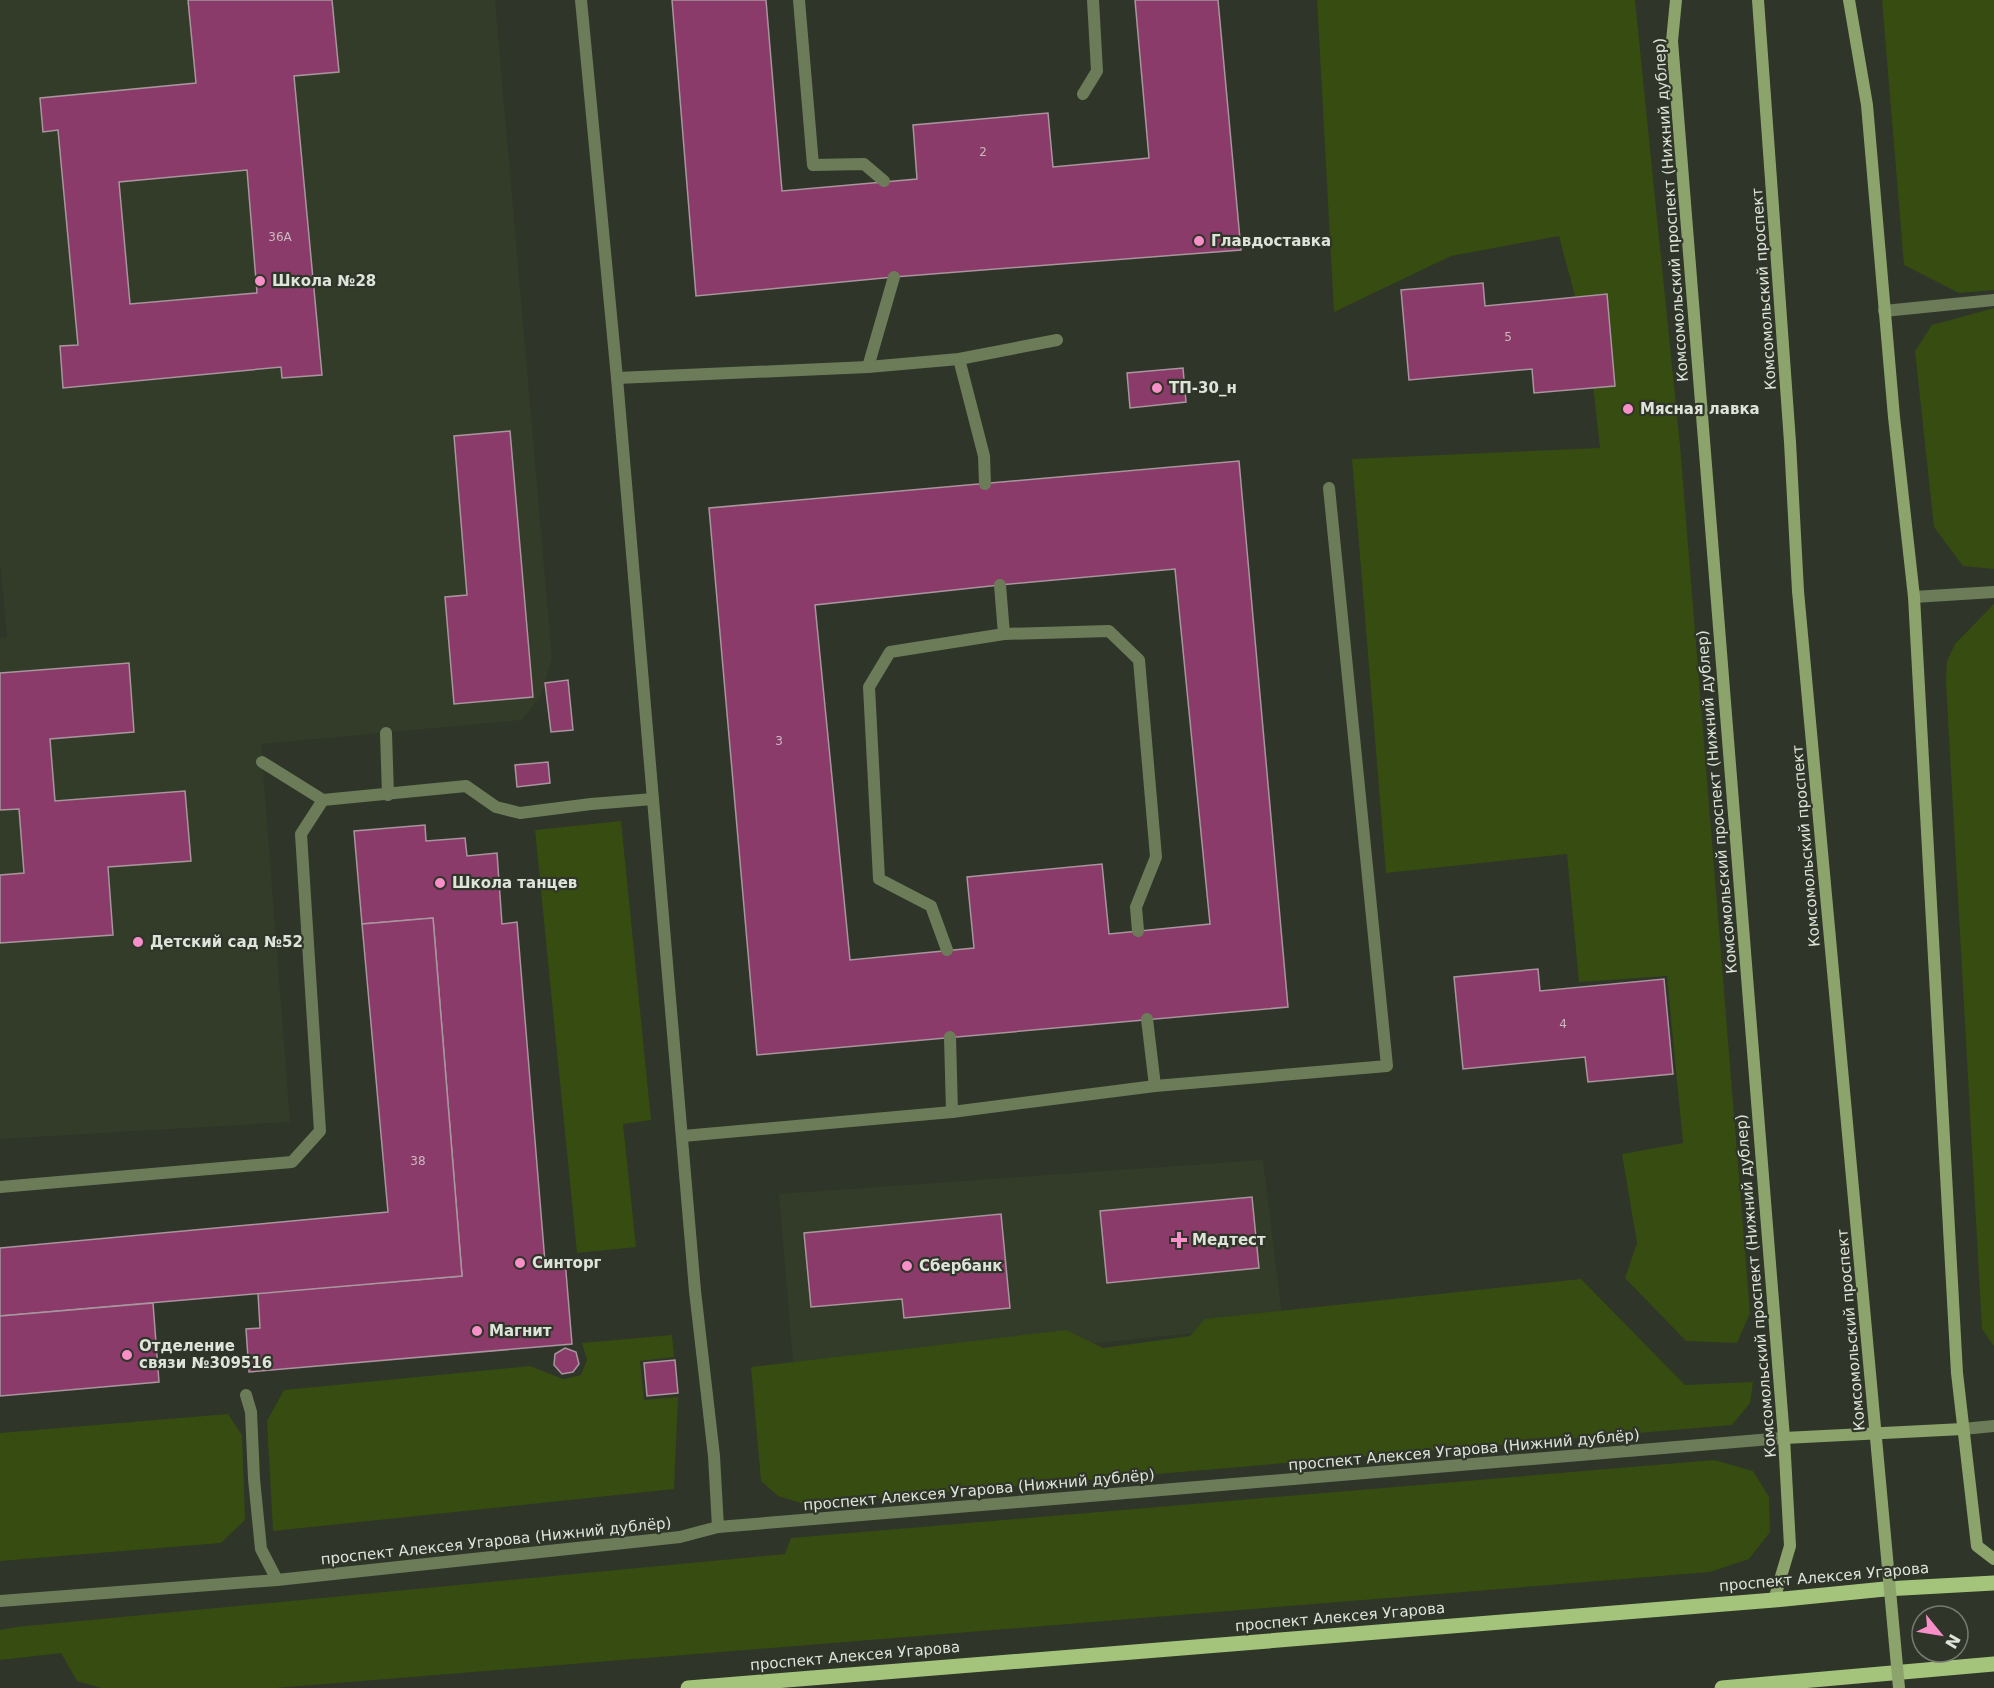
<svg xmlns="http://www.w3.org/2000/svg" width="1994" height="1688" font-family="'DejaVu Sans',sans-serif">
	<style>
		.built { fill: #333c28 }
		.green { fill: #364c11 }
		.building { fill: #8b3b69; stroke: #a8959e; stroke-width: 1.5; fill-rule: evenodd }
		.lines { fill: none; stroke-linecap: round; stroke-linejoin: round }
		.lane { stroke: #6c7c59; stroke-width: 12 }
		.street { stroke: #6c7c59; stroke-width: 12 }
		.secondary { stroke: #8ca46c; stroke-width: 12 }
		.primary { stroke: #a4c47b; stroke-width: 15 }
		.secondary-bridge { stroke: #8ca46c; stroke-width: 12 }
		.poi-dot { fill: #f98fc9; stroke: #2f3528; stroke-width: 2 }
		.labels { text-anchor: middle; stroke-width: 4.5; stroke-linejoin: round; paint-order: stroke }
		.number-label { font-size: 12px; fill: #cababe }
		.street-label { font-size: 15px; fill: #dfe4db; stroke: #2f3528 }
		.poi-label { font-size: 15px; font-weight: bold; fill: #dfe4db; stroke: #2f3528; text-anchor: start }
	</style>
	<rect width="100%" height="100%" fill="#2f3528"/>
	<g class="built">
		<polygon points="0,0 495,0 552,659 541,695 522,720 261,744 290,1122 0,1139 0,638 7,637 0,563"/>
		<polygon points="1263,1160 1283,1324 794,1374 779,1194"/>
	</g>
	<g class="green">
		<polygon points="1317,0 1635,0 1680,445 1750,1313 1737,1343 1686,1341 1625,1278 1637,1243 1622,1154 1683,1143 1667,976 1579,982 1567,854 1386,873 1352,459 1600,448 1589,349 1559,236 1451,256 1334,312"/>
		<polygon points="1882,0 1994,0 1994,290 1959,293 1904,265"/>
		<polygon points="1994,308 1994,569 1963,566 1934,527 1915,351 1932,325"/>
		<polygon points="1994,604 1994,1346 1982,1329 1946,683 1947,661 1955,644"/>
		<polygon points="621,821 651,1120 623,1124 636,1247 577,1253 535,830"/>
		<polygon points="1581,1279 1685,1385 1753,1382 1750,1403 1732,1425 804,1504 778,1496 761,1481 751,1367 1066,1330 1103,1348 1190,1336 1205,1319"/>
		<polygon points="672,1335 674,1357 640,1361 644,1400 678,1397 674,1489 273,1531 267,1421 284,1390 530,1366 563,1379 581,1375 587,1360 582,1343"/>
		<polygon points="228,1414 242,1435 245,1520 221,1543 0,1561 0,1433"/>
		<polygon points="1714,1460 1753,1471 1769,1497 1770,1532 1749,1559 1710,1572 276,1688 101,1688 77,1681 61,1653 0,1660 0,1630 16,1627 785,1554 791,1538"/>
	</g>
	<g class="building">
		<path d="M 188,0 L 332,0 L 339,72 L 294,76 L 322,375 L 282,378 L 281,367 L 63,388 L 60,346 L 78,345 L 58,130 L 43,132 L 40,98 L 196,83 ZM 247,170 L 257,293 L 130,304 L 119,182 Z"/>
		<polygon points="672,0 766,0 782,191 917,179 913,125 1048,113 1053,167 1149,158 1135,0 1218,0 1241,250 894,277 696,296"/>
		<polygon points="1483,283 1485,306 1607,294 1615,386 1534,393 1532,369 1409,380 1401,290"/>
		<polygon points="1183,368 1186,402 1130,408 1127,373"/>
		<polygon points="510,431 533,697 454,704 445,597 467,595 454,436"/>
		<path d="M 1239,461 L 1288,1007 L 757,1055 L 709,508 ZM 1175,569 L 1210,924 L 1109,934 L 1102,864 L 967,877 L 974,948 L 850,960 L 815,605 L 1000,585 Z"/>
		<polygon points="129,663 134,732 50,739 55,801 185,791 191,861 108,867 113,935 0,943 0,875 24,873 19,809 0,810 0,673"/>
		<polygon points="568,680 573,730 551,732 545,683"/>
		<polygon points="548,762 550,783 517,787 515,765"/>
		<polygon points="425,825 426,841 465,838 467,856 497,853 502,924 517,922 545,1262 565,1260 572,1344 249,1372 246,1329 260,1328 258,1293 462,1276 433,918 362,924 354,831"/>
		<polygon points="433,918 462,1276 0,1316 0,1248 388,1212 362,924"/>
		<polygon points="1538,969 1540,991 1664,979 1673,1074 1588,1082 1585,1057 1463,1069 1454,977"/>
		<polygon points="1252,1197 1259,1268 1107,1283 1100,1211"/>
		<polygon points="1001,1214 1010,1308 904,1318 902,1299 811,1307 804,1233"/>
		<polygon points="153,1303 159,1382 0,1396 0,1316"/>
		<polygon points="565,1348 576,1352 579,1364 573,1372 562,1374 554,1365 555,1354"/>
		<polygon points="675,1360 678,1393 647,1396 644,1363"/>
	</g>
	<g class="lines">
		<g class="lane">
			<polyline points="581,0 617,378 695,1291 714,1456 718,1527"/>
			<polyline points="799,0 813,165 864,164 884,181"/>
			<polyline points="1083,94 1097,71 1093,0"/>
			<polyline points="1884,311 1994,300"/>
			<polyline points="959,359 984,456 985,484"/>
			<polyline points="868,367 894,277"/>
			<polyline points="617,378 868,367 959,359 1057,340"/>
			<polyline points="1000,585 1004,634"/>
			<polyline points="1914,597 1994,592"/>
			<polyline points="386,733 388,795"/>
			<polyline points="262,762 323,800"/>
			<polyline points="947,950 931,906 879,879 869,687 890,652 1004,634 1109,631 1139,660 1156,857 1136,907 1138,931"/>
			<polyline points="1147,1019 1155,1086"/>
			<polyline points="950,1037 952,1112"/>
			<polyline points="683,1136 952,1112 1155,1086 1387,1066 1329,488"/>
			<polyline points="0,1187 292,1162 320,1131 301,834 323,800 466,786 496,807 520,813 591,804 653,799"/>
			<polyline points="246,1395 251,1412 254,1479 261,1549 277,1580"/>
			<polyline points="1963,1429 1994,1426"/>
		</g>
		<polyline class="street" points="0,1601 277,1580 680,1537 718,1527 1784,1438"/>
		<g class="secondary">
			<polyline points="1676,0 1672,41 1784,1438 1790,1546 1774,1600"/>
			<polyline points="1758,0 1790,442 1798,591"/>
			<polyline points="1849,0 1867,105 1894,417 1914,597 1957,1373 1977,1546 1994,1559"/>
			<polyline points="1784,1438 1963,1429"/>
		</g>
		<g class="primary">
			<polyline points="688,1688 1774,1600 1885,1589 1994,1583"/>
			<polyline points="1722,1688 1994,1664"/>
		</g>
		<polyline class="secondary-bridge" points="1798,591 1899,1688"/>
	</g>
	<g class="poi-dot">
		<circle cx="1199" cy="241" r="6"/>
		<circle cx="260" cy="281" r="6"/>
		<circle cx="1157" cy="388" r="6"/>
		<circle cx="1628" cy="409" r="6"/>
		<circle cx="440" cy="883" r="6"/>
		<circle cx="138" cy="942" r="6"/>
		<path d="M1176 1231h6v6h6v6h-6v6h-6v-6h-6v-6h6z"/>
		<circle cx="520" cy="1263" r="6"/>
		<circle cx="907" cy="1266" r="6"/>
		<circle cx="477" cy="1331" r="6"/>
		<circle cx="127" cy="1355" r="6"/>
	</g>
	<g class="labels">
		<g class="number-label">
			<text x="983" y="156">2</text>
			<text x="280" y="241">36А</text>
			<text x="1508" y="341">5</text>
			<text x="779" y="745">3</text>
			<text x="1563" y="1028">4</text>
			<text x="418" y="1165">38</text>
		</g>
		<g class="street-label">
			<text transform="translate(1671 210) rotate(-94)" y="5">Комсомольский проспект (Нижний дублер)</text>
			<text transform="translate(1764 289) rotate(-94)" y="5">Комсомольский проспект</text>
			<text transform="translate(1717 802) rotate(-95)" y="5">Комсомольский проспект (Нижний дублер)</text>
			<text transform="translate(1806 846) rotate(-95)" y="5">Комсомольский проспект</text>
			<text transform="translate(1756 1286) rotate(-95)" y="5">Комсомольский проспект (Нижний дублер)</text>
			<text transform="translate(1851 1330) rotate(-95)" y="5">Комсомольский проспект</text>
			<text transform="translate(1464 1450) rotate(-5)" y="5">проспект Алексея Угарова (Нижний дублёр)</text>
			<text transform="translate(979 1490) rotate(-5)" y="5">проспект Алексея Угарова (Нижний дублёр)</text>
			<text transform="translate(496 1541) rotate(-6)" y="5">проспект Алексея Угарова (Нижний дублёр)</text>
			<text transform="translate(1824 1577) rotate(-5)" y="5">проспект Алексея Угарова</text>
			<text transform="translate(1340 1617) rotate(-5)" y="5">проспект Алексея Угарова</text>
			<text transform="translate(855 1656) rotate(-5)" y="5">проспект Алексея Угарова</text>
		</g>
		<g class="poi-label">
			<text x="1211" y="246">Главдоставка</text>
			<text x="272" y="286">Школа №28</text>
			<text x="1169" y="393">ТП-30_н</text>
			<text x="1640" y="414">Мясная лавка</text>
			<text x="452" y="888">Школа танцев</text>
			<text x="150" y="947">Детский сад №52</text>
			<text x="1192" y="1245">Медтест</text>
			<text x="532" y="1268">Синторг</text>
			<text x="919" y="1271">Сбербанк</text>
			<text x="489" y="1336">Магнит</text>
			<text x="139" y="1351">Отделение<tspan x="139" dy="17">связи №309516</tspan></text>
		</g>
	</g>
	<g transform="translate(1940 1634) rotate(120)"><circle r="28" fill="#2f3528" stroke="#757b70" stroke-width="1.5"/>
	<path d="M0-4.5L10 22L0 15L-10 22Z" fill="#f98fc9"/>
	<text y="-9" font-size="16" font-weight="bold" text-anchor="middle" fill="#dfe4db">N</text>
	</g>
</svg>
